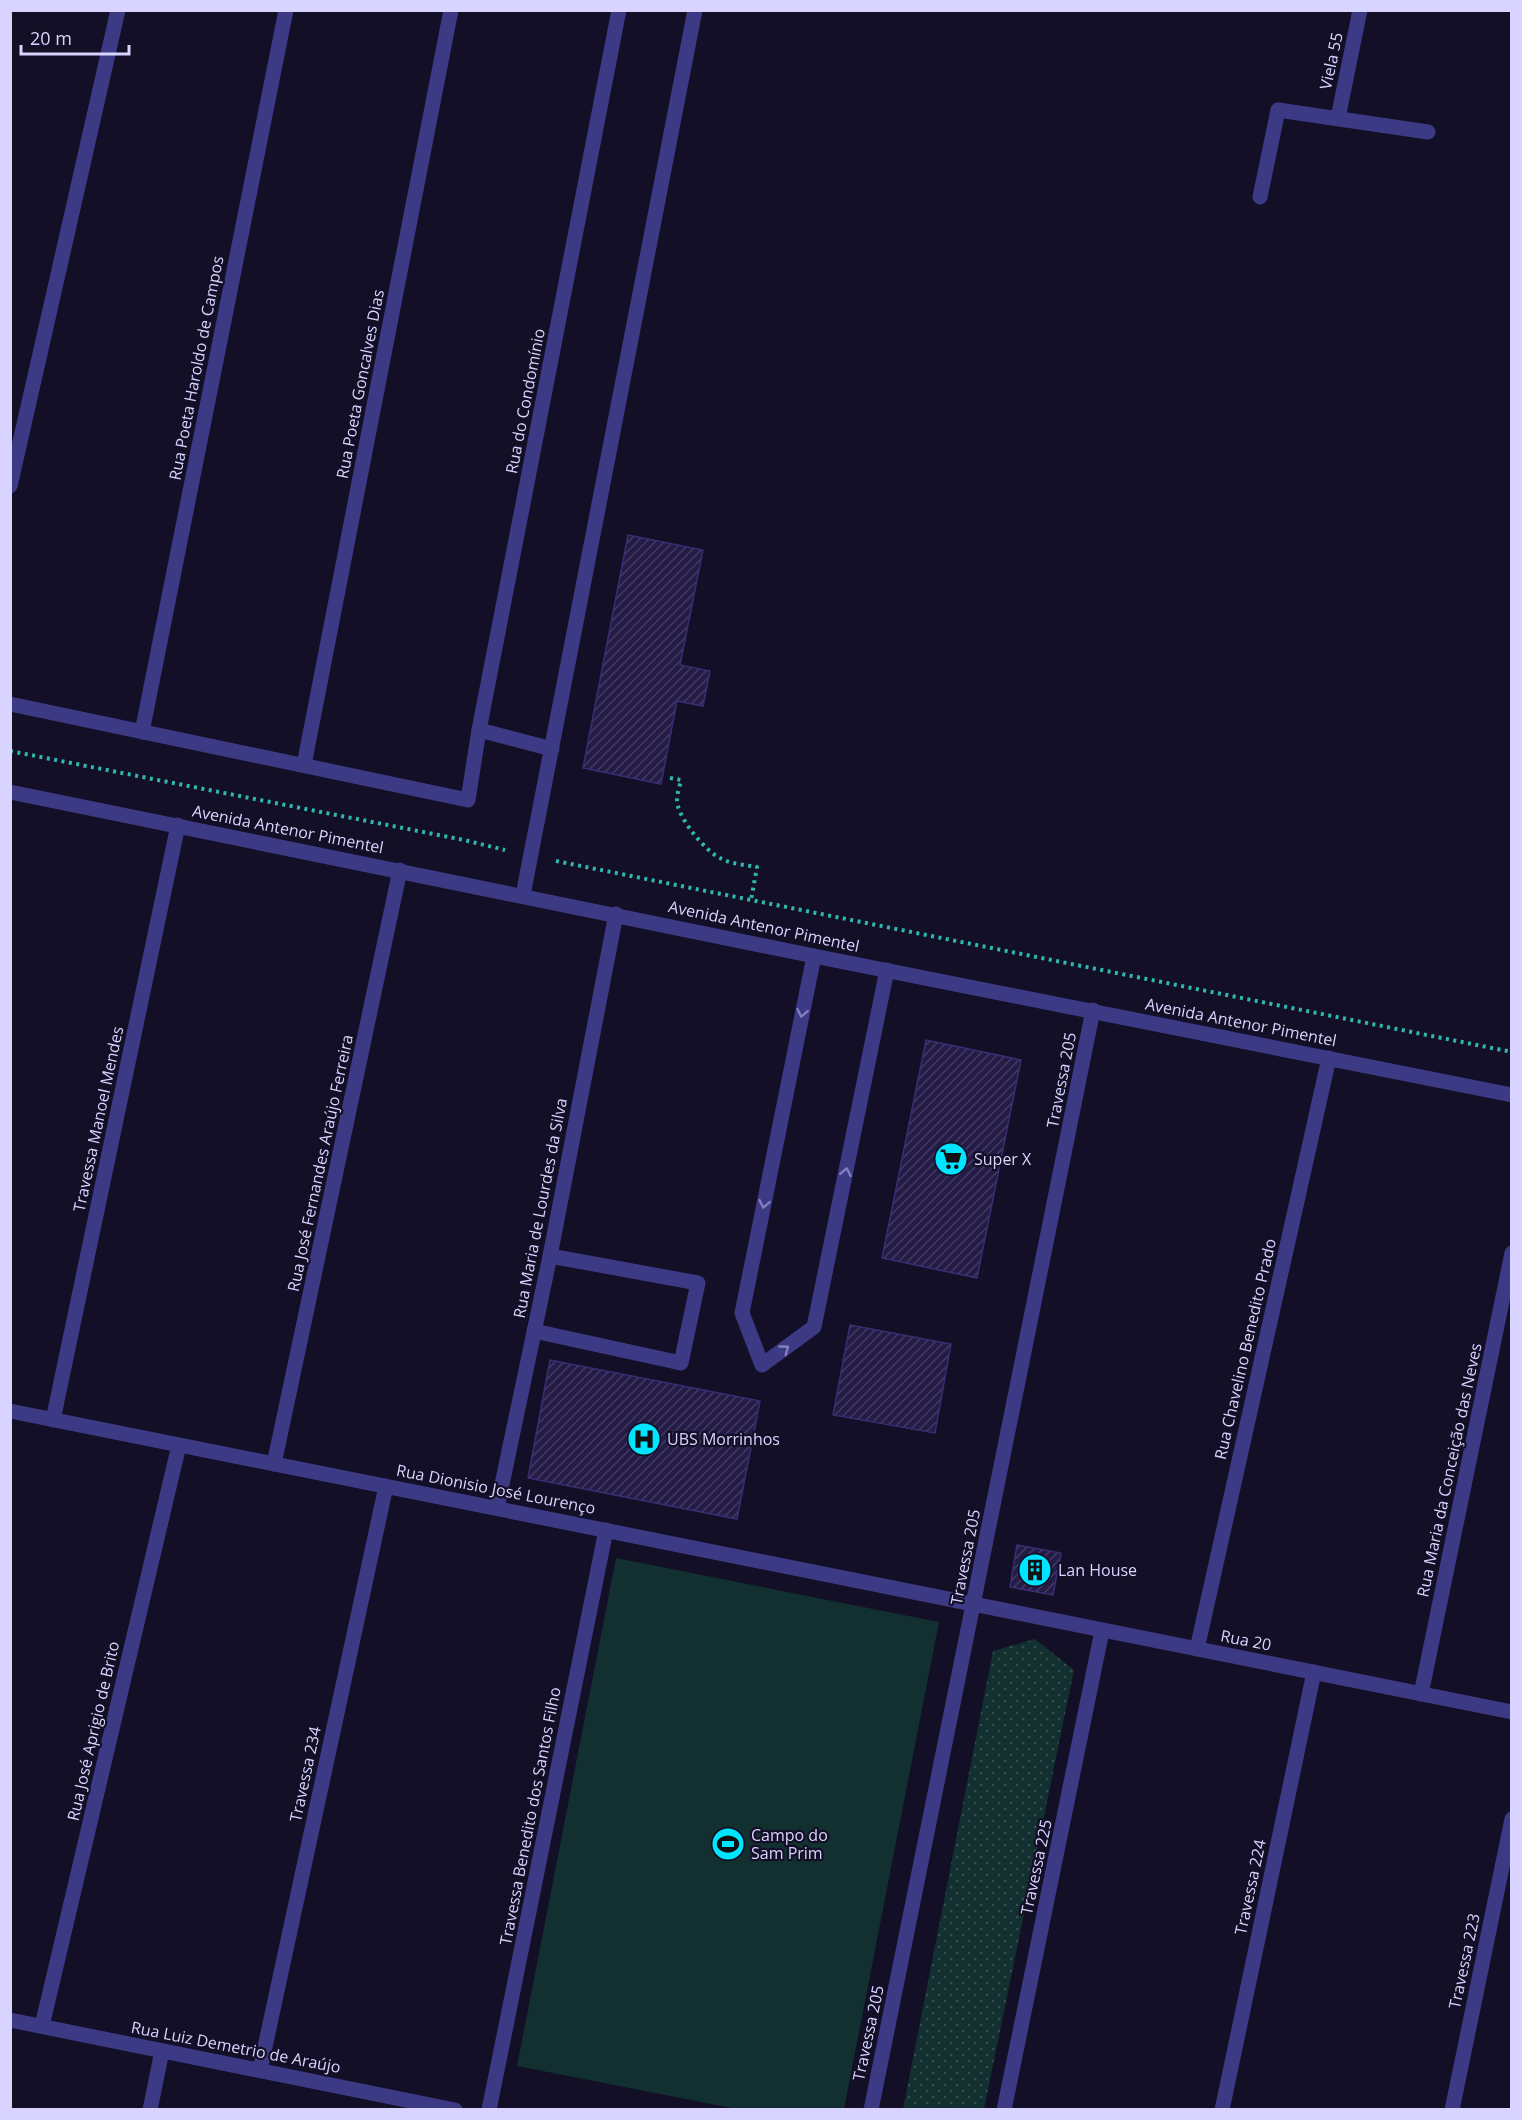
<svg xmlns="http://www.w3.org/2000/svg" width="1522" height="2120" font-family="'Open Sans',sans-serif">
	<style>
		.grass { fill: url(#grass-dots) }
		.pitch { fill: #12302f }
		.building { fill: url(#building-hatch); stroke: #3b2d73; stroke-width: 1.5 }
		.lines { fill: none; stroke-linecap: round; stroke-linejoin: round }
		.path { stroke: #2fb8b0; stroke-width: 4; stroke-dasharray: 3 4.5; stroke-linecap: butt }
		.street { stroke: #3d3a85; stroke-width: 15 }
		.oneway { stroke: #837fbc }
		.labels { text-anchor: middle; stroke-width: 4.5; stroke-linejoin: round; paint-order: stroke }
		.street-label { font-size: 16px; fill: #d9d4ff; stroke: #130f26 }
		.poi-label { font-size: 16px; fill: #d9d4ff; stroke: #130f26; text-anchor: start }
	</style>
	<defs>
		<pattern id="grass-dots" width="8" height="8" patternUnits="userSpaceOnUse" patternTransform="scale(1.5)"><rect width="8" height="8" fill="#12302f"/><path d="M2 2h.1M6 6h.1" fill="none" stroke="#344d4e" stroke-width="1.8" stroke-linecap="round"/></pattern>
		<pattern id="building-hatch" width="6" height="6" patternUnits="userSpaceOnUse" patternTransform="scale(1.5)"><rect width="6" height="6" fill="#241b47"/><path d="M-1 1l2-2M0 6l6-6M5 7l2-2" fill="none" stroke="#433b63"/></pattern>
	</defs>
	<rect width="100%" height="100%" fill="#130f26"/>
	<polygon class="grass" points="1035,1639 1074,1670 984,2109 903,2109 993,1651"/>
	<polygon class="pitch" points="616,1558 939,1622 844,2109 737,2109 517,2066"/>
	<g class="building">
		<polygon points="628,535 703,550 680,665 710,671 703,706 677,701 661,784 583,768"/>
		<polygon points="926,1040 1021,1060 977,1278 882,1258"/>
		<polygon points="850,1325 951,1344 935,1433 833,1415"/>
		<polygon points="550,1360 760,1401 737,1519 528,1478"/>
		<polygon points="1017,1545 1061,1553 1053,1595 1010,1587"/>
	</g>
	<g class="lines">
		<g class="path">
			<polyline points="10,751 464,840 505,850"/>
			<path d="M 670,778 L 681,780 C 680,786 677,793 677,799 C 676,816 705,851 720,858 C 731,864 745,865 757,867 L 751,900"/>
			<polyline points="556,861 1512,1052"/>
		</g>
		<g class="street">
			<polyline points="1338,118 1360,10"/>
			<polyline points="1260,197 1278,110 1428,132"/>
			<polyline points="10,486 118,10"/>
			<polyline points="10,704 468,800 479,730 619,10"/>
			<polyline points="479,730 552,749"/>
			<polyline points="142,732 286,10"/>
			<polyline points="304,765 451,10"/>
			<polyline points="10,792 814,956 1512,1095"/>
			<polyline points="523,895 695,10"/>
			<polyline points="814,956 742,1313 762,1365 814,1327 887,970"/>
			<polyline points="534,1331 681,1363 698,1283 550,1256"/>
			<polyline points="10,1411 1512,1712"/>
			<polyline points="53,1420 178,825"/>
			<polyline points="274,1464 400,870"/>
			<polyline points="497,1508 550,1256 616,914"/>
			<polyline points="1197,1649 1329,1058"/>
			<polyline points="1421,1694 1512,1253"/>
			<polyline points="10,2020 455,2110"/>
			<polyline points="42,2026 179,1445"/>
			<polyline points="260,2070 386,1486"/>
			<polyline points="150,2110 162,2051"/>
			<polyline points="489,2110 606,1530"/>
			<polyline points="871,2110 1093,1010"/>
			<polyline points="1004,2110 1102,1631"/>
			<polyline points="1222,2110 1314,1672"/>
			<polyline points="1452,2110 1512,1819"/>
		</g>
	</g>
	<defs><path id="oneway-chevron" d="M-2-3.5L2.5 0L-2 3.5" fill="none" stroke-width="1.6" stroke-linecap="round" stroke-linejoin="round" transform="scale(1.5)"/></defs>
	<g class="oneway">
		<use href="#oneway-chevron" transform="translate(802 1013) rotate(101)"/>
		<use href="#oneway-chevron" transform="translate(846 1172) rotate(-79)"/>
		<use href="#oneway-chevron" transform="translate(764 1204) rotate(101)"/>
		<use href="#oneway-chevron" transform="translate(785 1349) rotate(-36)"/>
	</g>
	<defs>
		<g id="supermarket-disc" transform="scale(1.725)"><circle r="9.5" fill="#00e5ff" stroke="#130f26"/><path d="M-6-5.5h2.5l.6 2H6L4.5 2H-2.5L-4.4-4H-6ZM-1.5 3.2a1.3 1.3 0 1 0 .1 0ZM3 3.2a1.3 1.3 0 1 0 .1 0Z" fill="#111"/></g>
		<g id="hospital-disc" transform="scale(1.725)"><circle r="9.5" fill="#00e5ff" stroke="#130f26"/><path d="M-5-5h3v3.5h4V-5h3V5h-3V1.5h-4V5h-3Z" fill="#111"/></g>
		<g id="building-disc" transform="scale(1.725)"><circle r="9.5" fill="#00e5ff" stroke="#130f26"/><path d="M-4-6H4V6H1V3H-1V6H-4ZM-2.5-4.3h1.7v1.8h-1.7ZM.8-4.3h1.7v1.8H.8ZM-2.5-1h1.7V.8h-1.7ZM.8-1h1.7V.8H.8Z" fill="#111"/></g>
		<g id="stadium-disc" transform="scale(1.725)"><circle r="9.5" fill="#00e5ff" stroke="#130f26"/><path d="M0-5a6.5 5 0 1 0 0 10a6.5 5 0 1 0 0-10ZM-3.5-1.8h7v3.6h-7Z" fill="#111"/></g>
	</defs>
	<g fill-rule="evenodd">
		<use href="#supermarket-disc" x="951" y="1159"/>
		<use href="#hospital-disc" x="644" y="1439"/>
		<use href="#building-disc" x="1035" y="1570"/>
		<use href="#stadium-disc" x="728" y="1844"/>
	</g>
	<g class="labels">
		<g class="street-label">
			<text transform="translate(1331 61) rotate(-78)" y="6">Viela 55</text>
			<text transform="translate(196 368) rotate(-79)" y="6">Rua Poeta Haroldo de Campos</text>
			<text transform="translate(360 384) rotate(-79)" y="6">Rua Poeta Goncalves Dias</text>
			<text transform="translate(525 401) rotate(-79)" y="6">Rua do Condomínio</text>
			<text transform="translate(288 829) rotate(11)" y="6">Avenida Antenor Pimentel</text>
			<text transform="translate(764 926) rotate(12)" y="6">Avenida Antenor Pimentel</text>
			<text transform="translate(1241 1022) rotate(11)" y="6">Avenida Antenor Pimentel</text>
			<text transform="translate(1061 1080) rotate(-79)" y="6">Travessa 205</text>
			<text transform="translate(98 1119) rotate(-78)" y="6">Travessa Manoel Mendes</text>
			<text transform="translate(320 1163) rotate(-78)" y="6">Rua José Fernandes Araújo Ferreira</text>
			<text transform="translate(540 1208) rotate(-79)" y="6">Rua Maria de Lourdes da Silva</text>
			<text transform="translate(1245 1349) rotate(-77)" y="6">Rua Chavelino Benedito Prado</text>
			<text transform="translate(1449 1470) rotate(-78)" y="6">Rua Maria da Conceição das Neves</text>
			<text transform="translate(496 1489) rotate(11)" y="6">Rua Dionisio José Lourenço</text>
			<text transform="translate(965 1557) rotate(-79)" y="6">Travessa 205</text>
			<text transform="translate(1246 1640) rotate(11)" y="6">Rua 20</text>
			<text transform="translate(93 1731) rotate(-77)" y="6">Rua José Aprigio de Brito</text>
			<text transform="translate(305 1774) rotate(-78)" y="6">Travessa 234</text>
			<text transform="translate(530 1816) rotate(-79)" y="6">Travessa Benedito dos Santos Filho</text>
			<text transform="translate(1036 1867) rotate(-78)" y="6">Travessa 225</text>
			<text transform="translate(1250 1887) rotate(-78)" y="6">Travessa 224</text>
			<text transform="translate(1464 1961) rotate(-78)" y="6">Travessa 223</text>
			<text transform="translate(868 2033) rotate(-78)" y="6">Travessa 205</text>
			<text transform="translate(236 2047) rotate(11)" y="6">Rua Luiz Demetrio de Araújo</text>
		</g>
		<g class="poi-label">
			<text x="974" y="1165">Super X</text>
			<text x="667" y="1445">UBS Morrinhos</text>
			<text x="1058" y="1576">Lan House</text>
			<text x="751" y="1841">Campo do<tspan x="751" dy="18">Sam Prim</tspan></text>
		</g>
	</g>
	<rect width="1522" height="2120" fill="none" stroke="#d9d4ff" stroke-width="24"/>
	<path d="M21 45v9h108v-9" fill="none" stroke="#d9d4ff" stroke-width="3"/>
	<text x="30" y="45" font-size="18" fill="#d9d4ff" stroke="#130f26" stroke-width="4.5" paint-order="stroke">20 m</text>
</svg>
